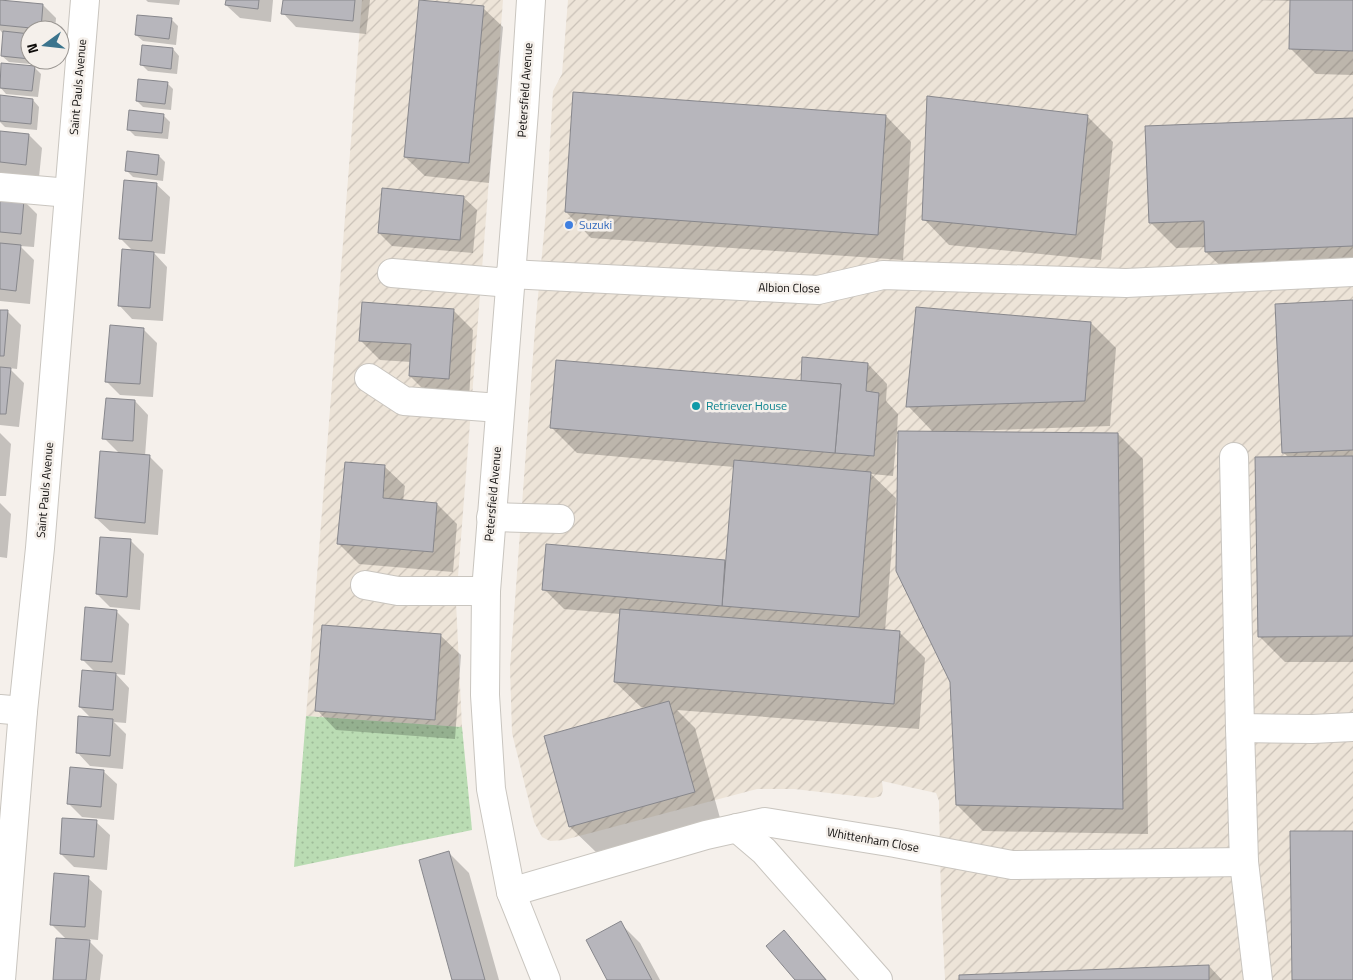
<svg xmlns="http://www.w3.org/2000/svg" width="1353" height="980" font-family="'Titillium Web',sans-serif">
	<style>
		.industrial { fill: url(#industrial-furrows) }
		.park { fill: url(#park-dots) }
		.shadow { fill: #0003 }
		.building { fill: #b7b6bc; stroke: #87878c }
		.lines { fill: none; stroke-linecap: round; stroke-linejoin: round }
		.minor-casing { stroke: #c9c5bf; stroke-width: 30 }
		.minor { stroke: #fff; stroke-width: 28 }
		.shop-dot { fill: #3f7fe0; stroke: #f5f0eb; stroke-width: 2 }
		.culture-dot { fill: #0f9aa8; stroke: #f5f0eb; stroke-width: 2 }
		.labels { text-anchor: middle; stroke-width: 5; stroke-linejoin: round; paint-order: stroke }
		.street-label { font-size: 12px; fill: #0e0c0b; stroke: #f5f0eb }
		.shop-label { font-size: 12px; fill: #366cbe; stroke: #f5f0eb; text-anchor: start }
		.culture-label { font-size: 12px; fill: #0d838f; stroke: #f5f0eb; text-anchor: start }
	</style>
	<defs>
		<pattern id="industrial-furrows" width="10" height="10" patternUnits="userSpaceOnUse" patternTransform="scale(1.25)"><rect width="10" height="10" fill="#ede4d8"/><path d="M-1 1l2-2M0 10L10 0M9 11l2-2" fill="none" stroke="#cac2b8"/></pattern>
		<pattern id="park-dots" width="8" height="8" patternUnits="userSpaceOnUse" patternTransform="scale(1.25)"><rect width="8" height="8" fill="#badcb3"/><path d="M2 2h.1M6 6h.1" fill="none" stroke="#9fbc99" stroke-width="1.8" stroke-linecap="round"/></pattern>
	</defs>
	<rect width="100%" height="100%" fill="#f5f0eb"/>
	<g class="industrial">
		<polygon points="362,0 503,0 456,602 462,727 306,716"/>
		<polygon points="568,0 1353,0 1353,980 945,980 941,901 939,801 936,793 882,781 883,790 881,796 873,798 794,789 757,789 564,840 550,841 542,837 534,822 512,733 510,668 535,328 546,212 553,91 562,74"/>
	</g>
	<polygon class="park" points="306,716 462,727 472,830 294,867"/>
	<g class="shadow">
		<polygon points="146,0 180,0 179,5 148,2"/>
		<polygon points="227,0 273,0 271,22 240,18 226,5"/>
		<polygon points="284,0 370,0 366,34 296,27 283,13"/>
		<polygon points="1257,0 1353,0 1353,75 1316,74 1290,48 1292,1"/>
		<polygon points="0,1 43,5 56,18 55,30 30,30 30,60 41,60 41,65 9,62 2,56 4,35 0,30"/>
		<polygon points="483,8 503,27 489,183 425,176 405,157"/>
		<polygon points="171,19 178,26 176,45 143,41 136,35"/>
		<polygon points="173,49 179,56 177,74 148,71 142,65"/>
		<polygon points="2,64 34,67 41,74 38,97 6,94 0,87"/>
		<polygon points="167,83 173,89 171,110 143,107 137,101"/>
		<polygon points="33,100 39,107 37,130 5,127 0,122 0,105"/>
		<polygon points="163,115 170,122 168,139 135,136 128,129"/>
		<polygon points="886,116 911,142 903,260 591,238 566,212"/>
		<polygon points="1087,116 1113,142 1101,260 949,245 924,219"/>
		<polygon points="1353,119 1353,272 1232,277 1206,252 1206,247 1176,248 1151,223"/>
		<polygon points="0,132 29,135 42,148 39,177 0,174"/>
		<polygon points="159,156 165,162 163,181 133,177 127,171"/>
		<polygon points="156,184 170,197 165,254 154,253 167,267 163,321 132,319 119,305 134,252 120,238"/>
		<polygon points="463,197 477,210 473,253 392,246 379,233"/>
		<polygon points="0,199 24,201 37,214 34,247 20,246 34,260 30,304 0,301"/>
		<polygon points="1353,302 1353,662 1285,662 1260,637 1289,458 1283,452"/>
		<polygon points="453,310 473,330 469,399 430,396 410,376 411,362 380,360 360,340"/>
		<polygon points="0,311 8,312 21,325 17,369 9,368 24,383 19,427 0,425"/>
		<polygon points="1091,323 1116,348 1110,426 966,431 966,433 1118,434 1143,459 1148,834 983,831 957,805 951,682 899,434 897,434 893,476 871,474 896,498 885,631 899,632 925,658 919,729 677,710 695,728 720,818 596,852 570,827 648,708 641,707 615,682 620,614 564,609 544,589 725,561 727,563 734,467 577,453 551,427 802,382 868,364 887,384 886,401 898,414 897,432 934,433 908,406"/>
		<polygon points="143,329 157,343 153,397 120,395 106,381"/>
		<polygon points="135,401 148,415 145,456 149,456 163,470 158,535 110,531 96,518 120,454 104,438"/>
		<polygon points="0,433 11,444 6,496 0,496"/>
		<polygon points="385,467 405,486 403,501 437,504 457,524 453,572 359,564 339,544"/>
		<polygon points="0,503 11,514 7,558 0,557"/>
		<polygon points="131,541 144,554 140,610 110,607 97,594"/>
		<polygon points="116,611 129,624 125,675 116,674 129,688 126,723 114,722 126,734 123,769 90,766 77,752 92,719 80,707 96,673 82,659"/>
		<polygon points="441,636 461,655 455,739 336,730 317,710"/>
		<polygon points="103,771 117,784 114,820 82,817 68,803"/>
		<polygon points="96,822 110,835 107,870 74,867 61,854"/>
		<polygon points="449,853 469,873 499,980 454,980"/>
		<polygon points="88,878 102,891 98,940 87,939 103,955 100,980 54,980 67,940 51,924"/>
		<polygon points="620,923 640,943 660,980 608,980"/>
		<polygon points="784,932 797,945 827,980 797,980"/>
		<polygon points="1209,966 1222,980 960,980"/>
	</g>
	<g class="building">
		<polygon points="0,0 43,4 41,29 0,25"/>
		<polygon points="226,0 259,0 258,9 225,5"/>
		<polygon points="283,0 355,0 353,21 281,14"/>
		<polygon points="419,0 484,6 469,163 404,157"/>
		<polygon points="1290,0 1353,0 1353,51 1289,49"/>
		<polygon points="137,15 172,18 169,39 135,35"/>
		<polygon points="3,31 30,34 30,59 1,56"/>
		<polygon points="142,45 173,48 171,69 140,65"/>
		<polygon points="1,63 35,66 32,91 0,88"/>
		<polygon points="138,79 168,82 165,104 136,101"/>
		<polygon points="573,92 886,115 878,235 565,212"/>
		<polygon points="0,95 33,99 31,124 0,121"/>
		<polygon points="927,96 1088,115 1076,235 922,220"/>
		<polygon points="129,110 164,114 162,133 127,130"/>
		<polygon points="1353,118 1353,246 1205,252 1204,221 1149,223 1145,126"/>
		<polygon points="0,131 29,134 26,165 0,162"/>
		<polygon points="127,151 159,155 157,175 125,171"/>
		<polygon points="124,180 157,183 152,241 119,239"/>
		<polygon points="382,188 464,196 460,240 378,233"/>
		<polygon points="0,197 24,200 21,234 0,232"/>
		<polygon points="0,243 21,245 16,291 0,289"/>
		<polygon points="122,249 154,252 150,308 118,306"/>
		<polygon points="1353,300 1353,450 1282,453 1275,304"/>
		<polygon points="362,302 454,309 449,379 409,376 411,344 359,341"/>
		<polygon points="916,307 1091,322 1085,401 906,407"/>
		<polygon points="0,310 8,310 4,356 0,356"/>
		<polygon points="110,325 144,328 140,384 105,382"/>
		<polygon points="802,357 868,363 866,391 879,393 874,456 835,453 841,384 801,381"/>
		<polygon points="556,360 841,384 835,453 550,428"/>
		<polygon points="0,367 11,368 6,414 0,414"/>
		<polygon points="106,398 135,400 133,441 102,439"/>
		<polygon points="898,431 1118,433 1123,809 956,805 950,682 896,571"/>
		<polygon points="100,451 150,455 145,523 95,518"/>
		<polygon points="1353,456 1353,636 1258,637 1255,457"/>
		<polygon points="734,460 871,472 859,617 722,606"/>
		<polygon points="345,462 385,465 383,498 437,503 433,552 337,544"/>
		<polygon points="100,537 131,539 127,597 96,594"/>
		<polygon points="546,544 725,560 722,606 542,590"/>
		<polygon points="85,607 117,610 112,662 81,660"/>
		<polygon points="620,609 900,631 894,704 614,682"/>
		<polygon points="322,625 441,634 435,720 315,711"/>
		<polygon points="82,670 116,673 113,710 79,707"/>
		<polygon points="669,701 695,792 569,827 544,736"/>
		<polygon points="78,716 113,719 110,756 76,753"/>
		<polygon points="70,767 104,770 101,807 67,804"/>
		<polygon points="62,818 97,820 94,857 60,854"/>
		<polygon points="1290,831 1353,831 1353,980 1292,980"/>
		<polygon points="449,851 485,980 452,980 419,860"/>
		<polygon points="54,873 89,876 85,927 50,925"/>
		<polygon points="621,921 652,980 607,980 586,940"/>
		<polygon points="784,930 826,980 795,980 766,946"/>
		<polygon points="56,938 90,940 86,980 53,980"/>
		<polygon points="1209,965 1209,980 959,980 959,975"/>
	</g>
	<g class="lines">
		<g class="minor-casing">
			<g id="minor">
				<polyline points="531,0 524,111 486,591 485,695 491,789 511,892 546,980"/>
				<polyline points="0,187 69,193"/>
				<polyline points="392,273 510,283"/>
				<polyline points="510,274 818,290 883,275 1126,283 1353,272"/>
				<polyline points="369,378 404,401 500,408"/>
				<polyline points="1234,457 1240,728"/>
				<polyline points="491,517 560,519"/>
				<polyline points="365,585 398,591 486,591"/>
				<polyline points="0,709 23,711"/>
				<polyline points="737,828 764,851 878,980"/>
				<polyline points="511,892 706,835 765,822 895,843 1012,865 1244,862"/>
				<polyline points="1,980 23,711 40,548 85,0"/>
				<polyline points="1258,980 1244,862 1240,728 1312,729 1353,727"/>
			</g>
		</g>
		<use href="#minor" class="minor"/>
	</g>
	<circle class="shop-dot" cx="569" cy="225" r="5"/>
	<circle class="culture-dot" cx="696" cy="406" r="5"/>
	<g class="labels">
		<g class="street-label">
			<text transform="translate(78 87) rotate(-85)" y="4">Saint Pauls Avenue</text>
			<text transform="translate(525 90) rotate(-86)" y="4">Petersfield Avenue</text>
			<text transform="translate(789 288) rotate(1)" y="4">Albion Close</text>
			<text transform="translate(45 490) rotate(-85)" y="4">Saint Pauls Avenue</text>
			<text transform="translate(493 494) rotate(-85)" y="4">Petersfield Avenue</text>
			<text transform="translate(873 840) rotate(10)" y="4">Whittenham Close</text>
		</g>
		<g class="shop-label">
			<text x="579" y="229">Suzuki</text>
		</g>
		<g class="culture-label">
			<text x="706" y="410">Retriever House</text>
		</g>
	</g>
	<g transform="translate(45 45) rotate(255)"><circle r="24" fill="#f5f0eb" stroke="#999591"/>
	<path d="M0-4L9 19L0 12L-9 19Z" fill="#3b748d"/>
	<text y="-8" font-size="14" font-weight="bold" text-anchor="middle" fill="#0e0c0b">N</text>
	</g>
</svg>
